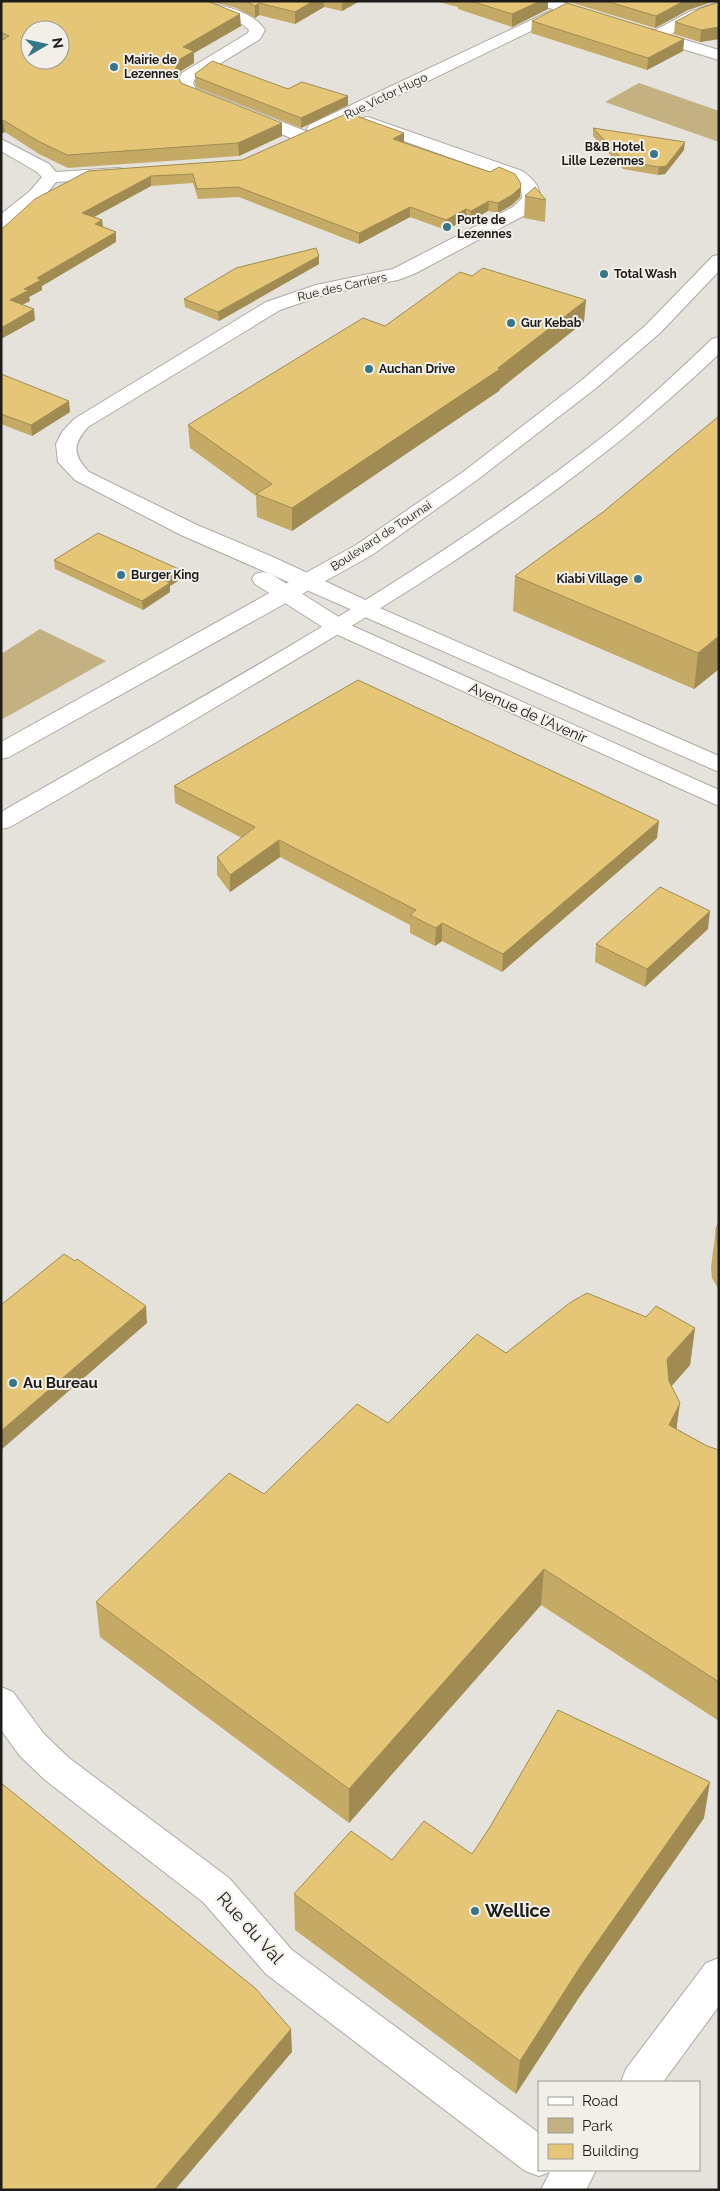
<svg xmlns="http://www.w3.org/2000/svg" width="720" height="2191" font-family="Raleway,sans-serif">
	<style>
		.green { fill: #c4b182 }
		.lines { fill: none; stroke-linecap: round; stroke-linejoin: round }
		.minor-casing { stroke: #acaaa4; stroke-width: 2 }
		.tertiary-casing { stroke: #acaaa4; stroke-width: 2 }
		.secondary-casing { stroke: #acaaa4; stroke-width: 2 }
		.primary-casing { stroke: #acaaa4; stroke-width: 2 }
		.minor { fill: #fff; fill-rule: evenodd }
		.tertiary { fill: #fff; fill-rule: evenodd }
		.secondary { fill: #fff; fill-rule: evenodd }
		.primary { fill: #fff; fill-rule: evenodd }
		.wall { fill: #c5aa66 }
		.shaded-wall { fill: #a08b53 }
		.building { fill: #e5c677; stroke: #a08b53; fill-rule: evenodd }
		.poi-dot { fill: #357788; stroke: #f1efe8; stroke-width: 2 }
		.labels { text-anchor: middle; stroke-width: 4; stroke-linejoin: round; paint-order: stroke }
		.far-poi-label { font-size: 12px; font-weight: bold; fill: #1d1c1a; stroke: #f1efe8; text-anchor: start }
		.far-street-label { font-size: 12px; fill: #1d1c1a; stroke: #f1efe8 }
		.street-label { font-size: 15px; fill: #1d1c1a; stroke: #f1efe8 }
		.poi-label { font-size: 15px; font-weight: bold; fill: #1d1c1a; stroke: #f1efe8; text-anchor: start }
		.near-poi-label { font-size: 18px; font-weight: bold; fill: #1d1c1a; stroke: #f1efe8; text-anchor: start }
		.near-street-label { font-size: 18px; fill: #1d1c1a; stroke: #f1efe8 }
	</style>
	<rect width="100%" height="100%" fill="#e4e2db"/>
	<g class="green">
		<polygon points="639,83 719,111 719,142 605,102"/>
		<polygon points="40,629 106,661 1,720 1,654"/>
	</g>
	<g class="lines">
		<g class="minor-casing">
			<g id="minor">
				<path d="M 169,1 C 198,1 248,4 265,30 L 260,39 L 195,79 L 193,83 L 195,88 L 308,132 L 310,136 L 308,140 L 296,140 L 182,94 L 177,83 L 182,73 L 248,33 L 249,30 C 235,14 192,9 172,4 Z"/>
				<polygon points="719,2 719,12 699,18 662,39 650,39 648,36 650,33 689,12"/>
				<polygon points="565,4 570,6 573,9 570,12 321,133 309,133 307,129 309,125"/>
				<path d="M 368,117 L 522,171 C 532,178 541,186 540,199 L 525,215 L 416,273 L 398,280 L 327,294 L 280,310 L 88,427 C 72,445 73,455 89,472 L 197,525 L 273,557 L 374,604 L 377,609 L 374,614 L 366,616 L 181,535 L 75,480 L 58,462 L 56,444 L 62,432 L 74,419 L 266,302 L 316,285 L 393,269 L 513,207 L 522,198 L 521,188 L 510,179 L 362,126 L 360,122 L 362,118 Z"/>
				<polygon points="1,139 49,164 56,172 118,168 124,169 127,173 124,177 118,178 56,182 42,199 7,227 1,228 1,214 30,191 42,177 37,172 1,151"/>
				<polygon points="263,572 271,574 345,621 348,626 345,631 337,633 329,631 255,584 252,579 255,574"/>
				<polygon points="1,1687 13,1692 44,1734 69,1758 229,1878 292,1950 539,2133 539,2170 596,2170 586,2190 541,2190 550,2172 539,2176 525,2171 266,1974 203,1902 45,1780 20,1756 1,1730"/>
				<polygon points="719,1958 719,2006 663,2082 621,2082 626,2069 706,1963"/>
			</g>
		</g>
		<g class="tertiary-casing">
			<g id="tertiary">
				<polygon points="534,1 559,1 601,15 604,18 601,21 596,23 537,4"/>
				<polygon points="649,29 719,50 719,60 643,37 641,34 643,31"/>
			</g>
		</g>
		<g class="secondary-casing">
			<g id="secondary">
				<polygon points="366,602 719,756 719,772 358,614 355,609 358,604"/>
				<polygon points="337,619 719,790 719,806 329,631 326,626 329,621"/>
			</g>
		</g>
		<g class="primary-casing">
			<g id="primary">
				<polygon points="719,255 719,271 660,333 596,388 477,480 372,555 9,757 1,759 1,742 356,545 463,472 582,380 646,325 713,256"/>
				<path d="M 719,337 L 719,354 C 577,489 418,588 251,686 C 171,734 90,781 10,827 L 1,829 L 1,812 C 208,693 422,579 610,431 C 646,402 679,370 712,339 Z"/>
			</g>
		</g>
		<use href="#minor" class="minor"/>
		<use href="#tertiary" class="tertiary"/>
		<use href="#secondary" class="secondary"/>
		<use href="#primary" class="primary"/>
	</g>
	<g class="wall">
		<polygon points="1,1 360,1 342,11 324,7 295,24 259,15 255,18 236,8 222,4 213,3 241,26 194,53 194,63 181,71 178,77 181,83 282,136 239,156 68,168 39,154 5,132 1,134"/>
		<polygon points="435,1 548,1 548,9 512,27 458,9 458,7"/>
		<polygon points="566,1 715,1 688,10 655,28"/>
		<polygon points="719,2 719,39 700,42 674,34 675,22"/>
		<polygon points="532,21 684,39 683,51 647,70 531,33"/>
		<polygon points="195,74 288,89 348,105 301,128 196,87 195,83"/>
		<polygon points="593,128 684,150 665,174 658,175 623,169 593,136"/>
		<polygon points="404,142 521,187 520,197 512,205 498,213 488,211 470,221 466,219 446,230 410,217 359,244 239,197 198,199 193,183 151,186 94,217 102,220 103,227 116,232 116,242 42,286 42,290 29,297 30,301 22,305 35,320 1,339 3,228 88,171 242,160"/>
		<polygon points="525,196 546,200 545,222 524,218"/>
		<polygon points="319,256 319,264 219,321 185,307 184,299"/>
		<polygon points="584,322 500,389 499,391 292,531 257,517 256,496 190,448 188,425 385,326"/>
		<polygon points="1,374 70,412 32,436 1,424"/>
		<polygon points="719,416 719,669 694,689 513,611 515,576 603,512"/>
		<polygon points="54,560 181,570 181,579 170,586 170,592 143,610 55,569"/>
		<polygon points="174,786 657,838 502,972 442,941 435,946 410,933 410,925 280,857 230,892 217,875 217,857 242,838 175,803"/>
		<polygon points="708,929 645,987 595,962 596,944"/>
		<polygon points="719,1221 719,1290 712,1278 711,1267 716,1229"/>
		<polygon points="646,1317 695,1328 690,1365 671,1386 677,1429 707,1446 719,1450 719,1721 541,1605 349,1823 100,1637 96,1602 264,1494 388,1423 506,1353"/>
		<polygon points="704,1818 578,1999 516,2094 295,1930 294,1894 392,1860 472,1854"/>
	</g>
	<g class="shaded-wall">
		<polygon points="313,1 324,1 324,7 295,24 295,12"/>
		<polygon points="342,1 360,1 342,11"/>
		<polygon points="540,1 548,1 548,9 512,27 512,14"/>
		<polygon points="684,1 715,1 688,10 655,28 656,16"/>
		<polygon points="259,3 259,15 255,18 255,6"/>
		<polygon points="240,14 241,26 194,53 194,63 181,71 175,82 175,70 183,47"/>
		<polygon points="719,27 719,39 700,42 701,30"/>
		<polygon points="684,39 683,51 647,70 648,58"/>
		<polygon points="348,96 348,105 301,128 301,118"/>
		<polygon points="3,120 5,132 1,134 1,121"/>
		<polygon points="282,123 282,136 239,156 238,143"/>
		<polygon points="404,133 404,143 393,139"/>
		<polygon points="685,142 684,150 665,174 658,175 659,167"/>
		<polygon points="151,176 151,186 83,223 82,213"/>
		<polygon points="521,187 520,197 512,205 498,213 498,203"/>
		<polygon points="489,201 488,211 470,221 471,211"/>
		<polygon points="410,207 410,217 359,244 359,233"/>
		<polygon points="466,209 466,219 446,230 446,220"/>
		<polygon points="102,220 103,230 95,224"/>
		<polygon points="116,232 116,242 42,286 42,290 29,297 30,301 11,310 10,300 37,278"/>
		<polygon points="319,256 319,264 219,321 218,312"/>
		<polygon points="586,300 584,322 500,389 499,391 292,531 292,508 498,368"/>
		<polygon points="34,309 35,320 1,339 1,328"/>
		<polygon points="69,401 70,412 32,436 31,425"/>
		<polygon points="181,570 181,579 170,586 170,592 143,610 142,601 164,580"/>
		<polygon points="719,636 719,669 694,689 698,653"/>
		<polygon points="659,821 657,838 502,972 503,954"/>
		<polygon points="279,840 280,857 230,892 230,875"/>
		<polygon points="710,911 708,929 645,987 647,969"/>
		<polygon points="442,923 442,941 435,946 436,928"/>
		<polygon points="146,1306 147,1323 1,1450 1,1431"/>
		<polygon points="695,1328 690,1365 663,1396 667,1359"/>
		<polygon points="680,1403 675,1440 669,1425"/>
		<polygon points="544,1569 541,1605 349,1823 349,1789"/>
		<polygon points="710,1782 704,1818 578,1999 516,2094 520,2061 582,1964"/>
		<polygon points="291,2029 292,2052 175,2190 154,2190"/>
	</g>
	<g class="building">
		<path d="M 1,1 L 205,1 L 212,3 L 240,14 L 183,47 L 194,51 L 180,59 L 175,70 L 181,83 L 282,123 L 238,143 L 67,155 L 38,141 L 3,120 L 1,121 L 1,41 L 9,36 L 1,32 ZM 30,30 L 60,30 L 60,60 L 30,60 Z"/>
		<polygon points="246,1 313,1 295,12 259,3 255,6"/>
		<polygon points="471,1 540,1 512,14"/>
		<polygon points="606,1 684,1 656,16"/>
		<polygon points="719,2 719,27 701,30 675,22 701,8"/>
		<polygon points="567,3 684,39 648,58 532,21"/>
		<polygon points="212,61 288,89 302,82 348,96 301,118 196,77 195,74"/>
		<polygon points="348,113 404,133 393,139 490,172 499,167 515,174 520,182 521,187 512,195 498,203 489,201 471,211 466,209 446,220 410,207 359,233 238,187 197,189 193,174 151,176 82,213 102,220 95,224 116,232 37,278 41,280 24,289 29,290 10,300 34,309 1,328 1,228 3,228 35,199 88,171 242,160"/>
		<polygon points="593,128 685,142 666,166 659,167 624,161"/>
		<polygon points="535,187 546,200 525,196"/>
		<polygon points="316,248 319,256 218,312 184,299 236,268"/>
		<polygon points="483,268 586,300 498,368 500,369 292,508 256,494 272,484 188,425 363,318 385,326 460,272 472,276"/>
		<polygon points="1,374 69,401 31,425 1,414"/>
		<polygon points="719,416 719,636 698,653 515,576 603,512"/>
		<polygon points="98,533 181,570 164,580 170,583 142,601 54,560"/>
		<polygon points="358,680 659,821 503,954 442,923 436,928 410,915 416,910 279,840 230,875 217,857 255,827 174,786"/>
		<polygon points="660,887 710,911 647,969 596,944"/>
		<polygon points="719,1221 719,1244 717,1240 716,1229"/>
		<polygon points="64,1254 75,1261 77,1259 146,1306 1,1431 1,1305"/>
		<polygon points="587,1293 646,1317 656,1306 695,1328 667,1359 669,1381 680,1403 669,1425 707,1446 719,1450 719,1682 544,1569 349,1789 96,1602 229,1473 264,1494 357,1404 388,1423 477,1334 506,1353 571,1302"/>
		<polygon points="558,1710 710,1782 582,1964 520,2061 294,1894 351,1831 392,1860 424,1821 472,1854 490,1827"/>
		<polygon points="1,1783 255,1988 291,2029 154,2190 1,2190"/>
	</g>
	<g class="poi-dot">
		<circle cx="114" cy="67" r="5"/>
		<circle cx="654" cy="154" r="5"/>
		<circle cx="447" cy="227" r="5"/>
		<circle cx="604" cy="274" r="5"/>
		<circle cx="511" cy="323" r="5"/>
		<circle cx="369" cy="369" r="5"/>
		<circle cx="121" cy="575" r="5"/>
		<circle cx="638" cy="579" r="5"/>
		<circle cx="13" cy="1383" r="5"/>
		<circle cx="475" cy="1911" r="5"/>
	</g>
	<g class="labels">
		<g class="far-poi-label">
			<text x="124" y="64">Mairie de<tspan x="124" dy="14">Lezennes</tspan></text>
			<text x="644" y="151" text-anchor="end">B&amp;B Hotel<tspan x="644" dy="14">Lille Lezennes</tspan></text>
			<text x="457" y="224">Porte de<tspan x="457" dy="14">Lezennes</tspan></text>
			<text x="614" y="278">Total Wash</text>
			<text x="521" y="327">Gur Kebab</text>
			<text x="379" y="373">Auchan Drive</text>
			<text x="131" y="579">Burger King</text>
			<text x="628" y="583" text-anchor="end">Kiabi Village</text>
		</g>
		<g class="far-street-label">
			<text transform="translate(386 96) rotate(-26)" y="4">Rue Victor Hugo</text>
			<text transform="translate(342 287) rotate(-13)" y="4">Rue des Carriers</text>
			<text transform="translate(381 536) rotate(-33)" y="4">Boulevard de Tournai</text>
		</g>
		<g class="street-label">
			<text transform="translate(528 713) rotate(24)" y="5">Avenue de l'Avenir</text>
		</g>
		<g class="poi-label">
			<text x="23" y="1388">Au Bureau</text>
		</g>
		<g class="near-poi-label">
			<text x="485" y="1917">Wellice</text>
		</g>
		<g class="near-street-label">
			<text transform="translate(250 1928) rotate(48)" y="6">Rue du Val</text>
		</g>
	</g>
	<rect width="720" height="2191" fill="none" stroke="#1d1c1a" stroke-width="5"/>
	<rect x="538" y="2081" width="162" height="90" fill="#f1efe8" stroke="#9c9b96"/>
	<rect x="548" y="2097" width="25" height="8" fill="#ffffff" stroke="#9c9b96"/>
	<text x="582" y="2106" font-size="15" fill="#1d1c1a">Road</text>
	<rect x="548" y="2118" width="25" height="15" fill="#c4b182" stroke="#9c9b96"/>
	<text x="582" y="2131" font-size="15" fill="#1d1c1a">Park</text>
	<rect x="548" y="2144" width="25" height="15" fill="#e5c677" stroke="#9c9b96"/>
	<text x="582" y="2156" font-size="15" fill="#1d1c1a">Building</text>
	<g transform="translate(45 45) rotate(81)"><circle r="24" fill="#f1efe8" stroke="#9c9b96"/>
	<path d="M0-4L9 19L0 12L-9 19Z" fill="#357788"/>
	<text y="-8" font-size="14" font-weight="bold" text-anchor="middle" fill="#1d1c1a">N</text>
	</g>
</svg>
